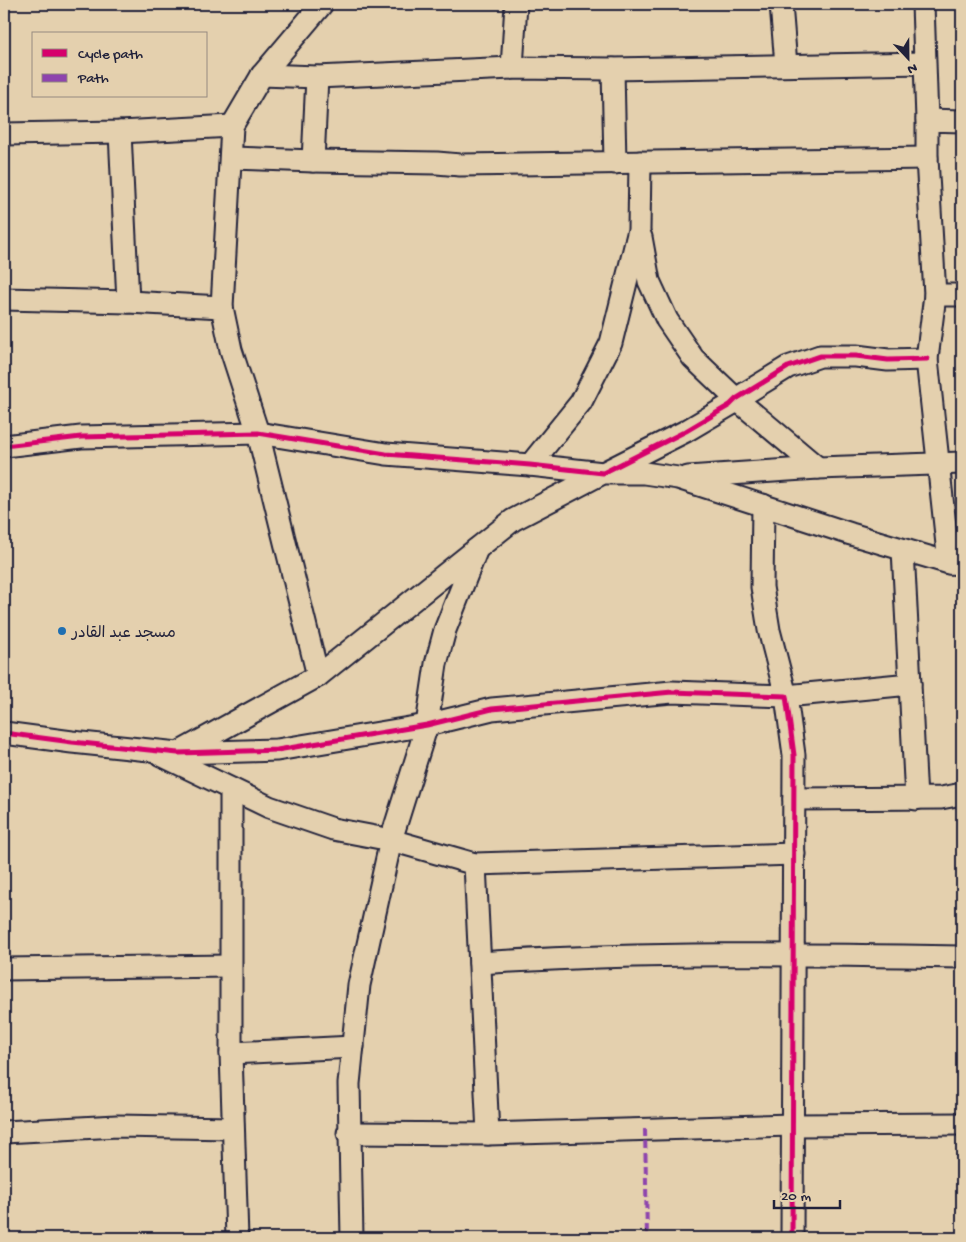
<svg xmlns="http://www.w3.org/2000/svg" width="966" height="1242" font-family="'Gochi Hand','Playpen Sans Arabic',sans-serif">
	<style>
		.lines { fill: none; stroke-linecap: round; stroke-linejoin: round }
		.minor-casing { stroke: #22223b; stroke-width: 25 }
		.minor { stroke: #e4d0ae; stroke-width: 21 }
		.quiet { stroke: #8e44ad; stroke-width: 4; stroke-dasharray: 8 4; stroke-linecap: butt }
		.cycleway-casing { stroke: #e4d0ae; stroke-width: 8 }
		.cycleway { stroke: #d6006c; stroke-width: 5 }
		.poi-dot { fill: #1f6fb2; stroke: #e4d0ae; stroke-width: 2 }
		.labels { text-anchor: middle; stroke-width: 4; stroke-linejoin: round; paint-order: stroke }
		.poi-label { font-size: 16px; fill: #22223b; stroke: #e4d0ae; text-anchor: start }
	</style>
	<rect width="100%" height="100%" fill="#e4d0ae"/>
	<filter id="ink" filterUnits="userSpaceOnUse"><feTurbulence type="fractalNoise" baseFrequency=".02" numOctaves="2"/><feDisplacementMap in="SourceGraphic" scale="10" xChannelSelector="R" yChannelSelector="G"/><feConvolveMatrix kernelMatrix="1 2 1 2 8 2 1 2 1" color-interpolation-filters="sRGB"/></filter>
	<g filter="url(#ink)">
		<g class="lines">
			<g class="minor-casing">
				<g id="minor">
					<polyline points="781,4 786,65"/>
					<polyline points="923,4 927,120"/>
					<polyline points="512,68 516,4"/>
					<polyline points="613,69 615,163"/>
					<polyline points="262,75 317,77 512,68 613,69 924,63"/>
					<polyline points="120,132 128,302"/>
					<polyline points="4,134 120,132 232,126"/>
					<polyline points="232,158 313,161 437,163 460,165 927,158"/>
					<polyline points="313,161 317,77"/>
					<polyline points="641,237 649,281 667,320 693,358 736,399 818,468"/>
					<polyline points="935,295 927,158 927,120 962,121"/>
					<polyline points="4,299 128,302 222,307 231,350 258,433 318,676"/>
					<polyline points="222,307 232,126 262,75 322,4"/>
					<polyline points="4,446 81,437 258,433 386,454 530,465 603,473 686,431 730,405 736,399 788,367 820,356 856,356 888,360 927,359"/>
					<polyline points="530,465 581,402 611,343 639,230 640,162"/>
					<polyline points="688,477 818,468 962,463"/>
					<polyline points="763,505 762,587 769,630 786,696 910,684"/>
					<polyline points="477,549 445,630 436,664 427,725 391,840 475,864 794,854"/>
					<polyline points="903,550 916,799"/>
					<polyline points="949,563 927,359 935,295 962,295"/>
					<polyline points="4,733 72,742 178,753 277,750 427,725 492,709 672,692 786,696 794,755 792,1238"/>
					<polyline points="182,751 318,676 513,520 603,473 644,473 678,478 851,534 949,563 962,564"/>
					<polyline points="161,755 269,807 333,829 391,840 359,985 349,1084 352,1238"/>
					<polyline points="231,789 231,1053 237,1238"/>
					<polyline points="794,799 941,798 962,794"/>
					<polyline points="475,864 488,1134"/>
					<path d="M 480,963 C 641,952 802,954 962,957"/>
					<polyline points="4,969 230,966"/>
					<polyline points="231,1053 353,1047"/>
					<polyline points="4,1132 117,1126 232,1128"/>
					<polyline points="348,1133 488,1134 793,1125 962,1124"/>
				</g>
			</g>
			<use href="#minor" class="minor"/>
			<polyline class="quiet" points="645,1129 647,1238"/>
			<g class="cycleway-casing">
				<g id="cycleway">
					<polyline points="4,446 81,437 258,433 386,454 530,465 603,473 686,431 730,405 736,399 788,367 820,356 856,356 888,360 927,359"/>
					<polyline points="4,733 72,742 178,753 277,750 427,725 492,709 672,692 786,696 794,755 792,1238"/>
				</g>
			</g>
			<use href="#cycleway" class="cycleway"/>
		</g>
	</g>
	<circle class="poi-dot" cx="62" cy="631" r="5"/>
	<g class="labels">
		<g class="poi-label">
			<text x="72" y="637">مسجد عبد القادر</text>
		</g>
	</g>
	<rect width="966" height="1242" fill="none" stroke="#e4d0ae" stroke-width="20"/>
	<rect x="10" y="10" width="946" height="1222" fill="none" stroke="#22223b" stroke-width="2" filter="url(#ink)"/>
	<rect x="32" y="32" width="175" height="65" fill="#e4d0ae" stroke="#968a80"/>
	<rect x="42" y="49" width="25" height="8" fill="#d6006c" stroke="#968a80"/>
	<text x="78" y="58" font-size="15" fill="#22223b">Cycle path</text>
	<rect x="42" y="74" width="25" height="8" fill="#8e44ad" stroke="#968a80"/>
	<text x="78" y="82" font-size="15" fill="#22223b">Path</text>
	<g transform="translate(908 58) rotate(158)" stroke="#e4d0ae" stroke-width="4" paint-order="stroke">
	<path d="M0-4L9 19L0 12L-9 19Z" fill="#22223b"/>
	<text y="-8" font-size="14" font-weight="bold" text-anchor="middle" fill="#22223b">N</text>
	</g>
	<path d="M774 1200v8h66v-8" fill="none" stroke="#22223b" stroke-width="2.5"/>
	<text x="781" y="1200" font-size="15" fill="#22223b" stroke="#e4d0ae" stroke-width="4" paint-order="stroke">20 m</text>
</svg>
